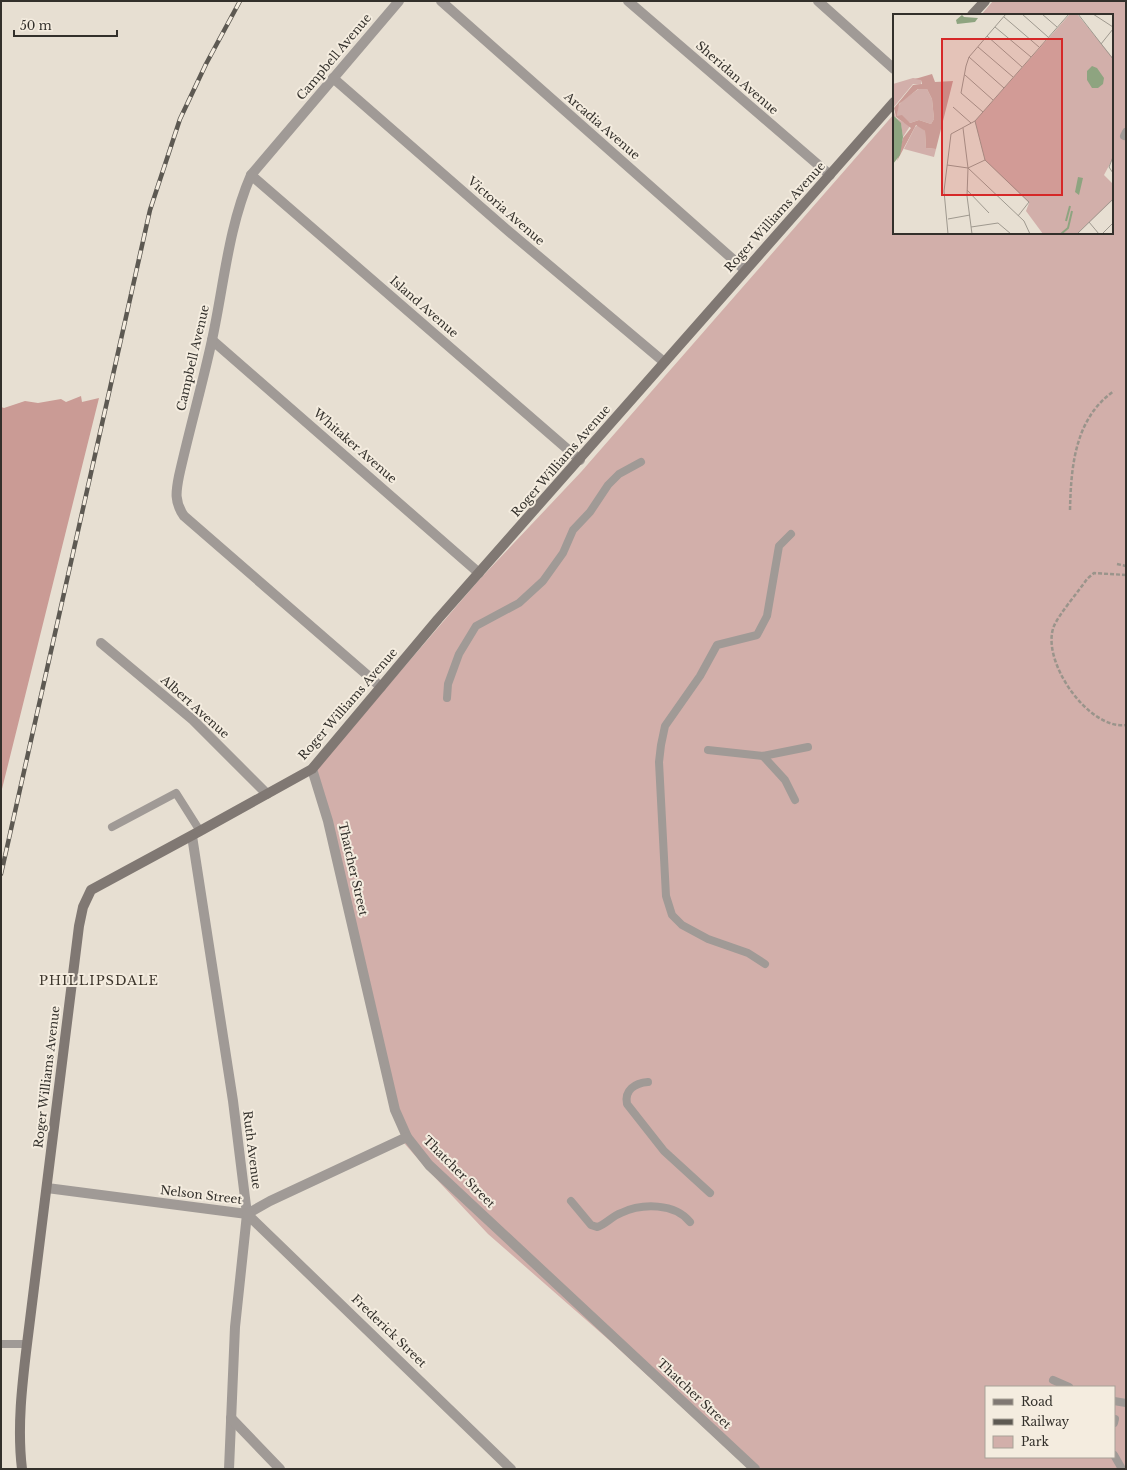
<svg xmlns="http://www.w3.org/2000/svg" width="1127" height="1470" font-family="'Libre Baskerville',serif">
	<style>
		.green { fill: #d2afaa; fill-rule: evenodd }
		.forest { fill: #ca9b95 }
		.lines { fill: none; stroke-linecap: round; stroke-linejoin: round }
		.path { stroke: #9a948b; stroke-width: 2.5; stroke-dasharray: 4 2; stroke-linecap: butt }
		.lane { stroke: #a09a96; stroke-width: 8 }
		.street { stroke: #a09a96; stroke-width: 10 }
		.secondary { stroke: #807873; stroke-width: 10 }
		.rail-casing { stroke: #5d5952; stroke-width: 4.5 }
		.rail { stroke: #f4ecdf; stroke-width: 3; stroke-dasharray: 9; stroke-linecap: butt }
		.labels { text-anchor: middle; stroke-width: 4; stroke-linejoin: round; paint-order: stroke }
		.street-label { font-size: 12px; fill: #33302b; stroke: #f4ecdf }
		.neighbourhood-label { font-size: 13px; letter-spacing: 1px; fill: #3d362c; stroke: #f4ecdf }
		.inset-river { fill: none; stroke: #8ea480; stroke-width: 2 }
		.inset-road { fill: none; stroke: #9f998f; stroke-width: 1 }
		.view { fill: #d62828; fill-opacity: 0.15; stroke: #d62828; stroke-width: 2 }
		.inset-edge { fill: none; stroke: #33302b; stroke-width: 2 }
	</style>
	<rect width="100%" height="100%" fill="#e7dfd2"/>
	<path class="green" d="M 993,1 L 1126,1 L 1126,1469 L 749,1469 L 609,1340 L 488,1234 L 426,1168 L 404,1143 L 312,774 L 479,580 L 581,472 L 894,114 L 894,233 L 1112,233 L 1112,15 L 981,15 ZM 986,1387 L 1114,1387 L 1114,1457 L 986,1457 Z"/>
	<polygon class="forest" points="81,396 82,402 99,398 1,793 1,407 4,408 25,401 38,403 61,399 66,402"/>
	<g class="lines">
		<g class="path">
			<path d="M 1070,510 C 1071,466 1075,418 1114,391"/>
			<polyline points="1117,564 1126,566"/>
			<path d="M 1126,575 L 1094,573 L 1087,579 C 1079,591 1059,614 1054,626 C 1040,660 1088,730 1126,725"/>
		</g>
		<g class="lane">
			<polyline points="1124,136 1126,132"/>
			<polyline points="447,698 448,684 459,654 476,626 519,603 543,581 563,553 573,530 590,512 608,485 619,474 641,462"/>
			<polyline points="708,750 763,756 808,747"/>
			<polyline points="763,756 785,780 795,800"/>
			<polyline points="112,827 176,793 200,831"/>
			<polyline points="765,964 748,953 708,939 682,925 672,915 666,896 659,762 661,745 665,726 700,676 717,645 757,635 767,616 779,546 791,534"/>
			<path d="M 648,1082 C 635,1083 624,1090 627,1104 L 664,1151 L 710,1193"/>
			<path d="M 571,1201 L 591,1225 L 597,1227 C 605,1225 612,1216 621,1213 C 642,1203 675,1203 690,1222"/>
			<polyline points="1,1344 27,1344"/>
			<polyline points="1053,1380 1069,1387"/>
			<polyline points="1114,1401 1126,1403"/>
			<polyline points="1114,1423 1115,1419"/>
			<polyline points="1114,1455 1122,1469"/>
		</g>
		<g class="street">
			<polyline points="441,1 745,270"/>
			<polyline points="628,1 830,175"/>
			<polyline points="818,1 894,69"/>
			<polyline points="333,78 506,229 664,362"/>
			<polyline points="251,175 580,460"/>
			<polyline points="212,340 479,573"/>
			<polyline points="101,643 193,720 267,794"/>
			<path d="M 381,687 L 184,516 C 174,502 176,491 179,476 C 189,431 202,386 212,340 C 224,285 228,228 251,175 L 399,1"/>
			<polyline points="312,769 328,821 395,1110 407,1137 429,1165 755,1469"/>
			<polyline points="192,836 233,1101 247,1214 235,1327 229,1469"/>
			<polyline points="47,1188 247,1214 270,1201 407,1137"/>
			<polyline points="247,1214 511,1469"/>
			<polyline points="231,1418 280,1469"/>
		</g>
		<g class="secondary">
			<polyline points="972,15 985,1"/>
			<path d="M 22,1469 C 17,1428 22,1385 27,1344 L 79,926 L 83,907 L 91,890 L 200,831 L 312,769 L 438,619 L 894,102"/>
		</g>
		<g class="rail-casing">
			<polyline id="rail" points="1,874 150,210 180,119 206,64 240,1"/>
		</g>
		<use href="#rail" class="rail"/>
	</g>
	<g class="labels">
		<g class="street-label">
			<text transform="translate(334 57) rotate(-50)" y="4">Campbell Avenue</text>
			<text transform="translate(737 78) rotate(41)" y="4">Sheridan Avenue</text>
			<text transform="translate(602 126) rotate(41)" y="4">Arcadia Avenue</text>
			<text transform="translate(506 211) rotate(41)" y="4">Victoria Avenue</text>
			<text transform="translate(775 217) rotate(-48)" y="4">Roger Williams Avenue</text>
			<text transform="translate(424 307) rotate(41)" y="4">Island Avenue</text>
			<text transform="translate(193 358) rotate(-77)" y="4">Campbell Avenue</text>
			<text transform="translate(355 446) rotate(41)" y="4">Whitaker Avenue</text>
			<text transform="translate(561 461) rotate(-49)" y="4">Roger Williams Avenue</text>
			<text transform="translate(348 704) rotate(-49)" y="4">Roger Williams Avenue</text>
			<text transform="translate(195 707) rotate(42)" y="4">Albert Avenue</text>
			<text transform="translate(353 869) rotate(77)" y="4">Thatcher Street</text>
			<text transform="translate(47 1077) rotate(-83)" y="4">Roger Williams Avenue</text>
			<text transform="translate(252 1150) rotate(83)" y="4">Ruth Avenue</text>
			<text transform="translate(459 1172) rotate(45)" y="4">Thatcher Street</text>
			<text transform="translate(201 1195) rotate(7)" y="4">Nelson Street</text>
			<text transform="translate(389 1331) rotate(44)" y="4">Frederick Street</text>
			<text transform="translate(694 1394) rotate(43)" y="4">Thatcher Street</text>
		</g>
		<g class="neighbourhood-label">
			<text x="99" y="985">PHILLIPSDALE</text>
		</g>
	</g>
	<g transform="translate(893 14)">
		<rect width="220" height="220" fill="#e7dfd2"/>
		<path d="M 177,0 L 184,0 L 220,44 L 220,144 L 211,161 L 220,170 L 220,186 L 184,220 L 150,220 L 133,197 L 136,189 L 92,146 L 82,107 ZM 20,64 L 28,65 L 28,71 L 20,70 L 0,94 L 3,104 L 17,112 L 10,123 L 8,110 L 0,101 L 0,70 ZM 27,74 L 34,75 L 39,85 L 41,105 L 38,110 L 26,106 L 17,109 L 4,102 L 5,92 L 10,86 ZM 25,111 L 32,117 L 33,134 L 43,135 L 41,143 L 11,135 L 22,113 Z" fill="#d2afaa"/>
		<path d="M 39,60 L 42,68 L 60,67 L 43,135 L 33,134 L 32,117 L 23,111 L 4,147 L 10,124 L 18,114 L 3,103 L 1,94 L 20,71 L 29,70 L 28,66 L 22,65 ZM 25,75 L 34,75 L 39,85 L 41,105 L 38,110 L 26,106 L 17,109 L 9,101 L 4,102 L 6,90 Z" fill="#ca9b95" fill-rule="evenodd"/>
		<path d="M 69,1 L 71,3 L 85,4 L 82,8 L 64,10 L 63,6 ZM 199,52 L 204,54 L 211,64 L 210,70 L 205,74 L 199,74 L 194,66 L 194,57 ZM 0,101 L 8,109 L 10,123 L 7,141 L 0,150 ZM 185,163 L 190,164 L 186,181 L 182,178 Z" fill="#8ea480"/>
		<path class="inset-river" d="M 173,207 L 177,192M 168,220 L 175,214 L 179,197"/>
		<path class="inset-road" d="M 129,0 L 155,23M 149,0 L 164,13M 185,0 L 220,45M 200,0 L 220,13M 111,3 L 146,33M 102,13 L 138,43M 94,22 L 129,53M 208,30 L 220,15M 85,33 L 120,63M 76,43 L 111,74M 72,61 L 100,86M 60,93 L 78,109M 90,98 L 68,79 L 73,52 L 76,43 L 113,0M 82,107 L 92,146 L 136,188 L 125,202M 70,114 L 75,154 L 74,182 L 79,220M 220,143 L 216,153 L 220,159M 54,151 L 75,154 L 92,146M 75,154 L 131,207 L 137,220M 74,176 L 96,199M 55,205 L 77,201M 196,208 L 206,220M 78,213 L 105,209 L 118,220M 55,220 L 51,177 L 58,120 L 82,107 L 176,0M 184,220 L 220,185M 209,220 L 220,209"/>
		<path class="view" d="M 49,25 L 169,25 L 169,181 L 49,181 Z"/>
		<rect width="220" height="220" class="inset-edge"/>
	</g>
	<rect width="1127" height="1470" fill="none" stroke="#33302b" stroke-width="4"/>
	<rect x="985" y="1386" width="130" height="72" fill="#f4ecdf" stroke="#a7a197"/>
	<rect x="993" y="1399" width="20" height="6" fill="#807873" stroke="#a7a197"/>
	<text x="1021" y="1406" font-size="12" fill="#33302b">Road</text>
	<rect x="993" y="1419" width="20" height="6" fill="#5d5952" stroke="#a7a197"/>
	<text x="1021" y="1426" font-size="12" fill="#33302b">Railway</text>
	<rect x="993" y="1436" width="20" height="12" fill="#d2afaa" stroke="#a7a197"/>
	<text x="1021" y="1446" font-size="12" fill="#33302b">Park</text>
	<path d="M14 30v6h103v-6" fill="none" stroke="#33302b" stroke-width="2"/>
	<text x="20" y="30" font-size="12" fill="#33302b" stroke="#f4ecdf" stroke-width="3" paint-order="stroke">50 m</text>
</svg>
